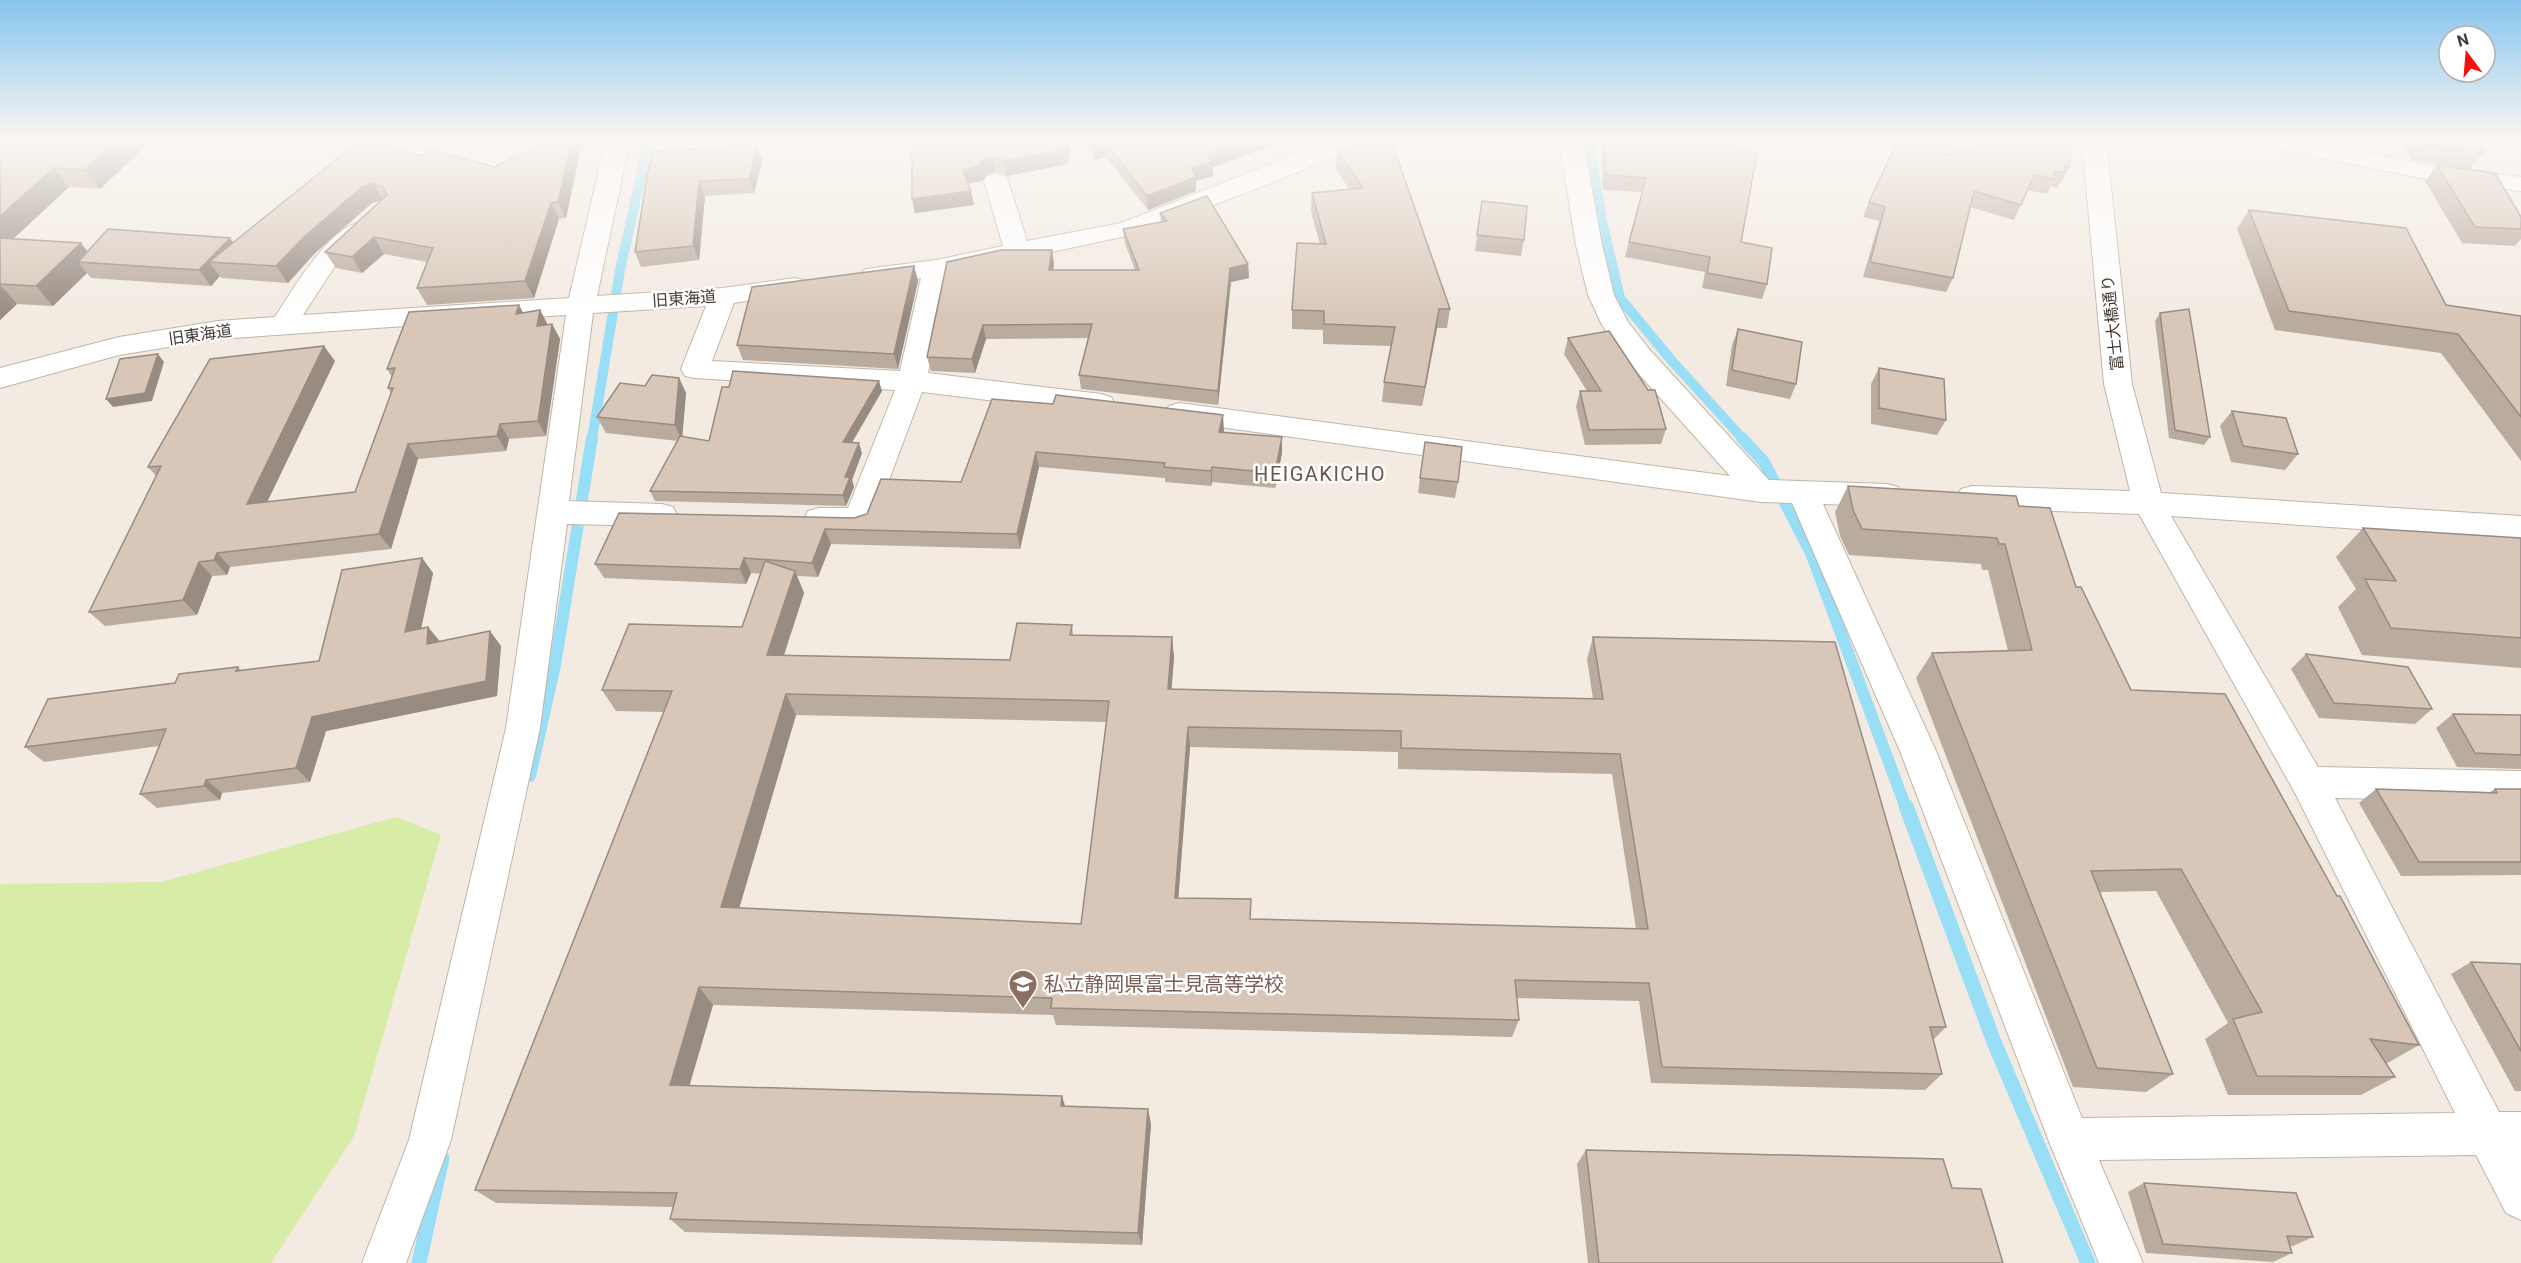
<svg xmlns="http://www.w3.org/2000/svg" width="2521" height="1263" font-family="Roboto,'Noto Sans JP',sans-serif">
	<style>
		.green { fill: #d7eca6 }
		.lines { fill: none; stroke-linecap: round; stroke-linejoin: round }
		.stream-far2 { stroke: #97def6; stroke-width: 10 }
		.stream-far1 { stroke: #97def6; stroke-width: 12 }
		.stream { stroke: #97def6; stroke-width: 15 }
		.minor-casing { stroke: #c1b4a7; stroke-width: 2 }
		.minor { fill: #fff; fill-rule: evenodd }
		.wall { fill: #baab9f; fill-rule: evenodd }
		.shaded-wall { fill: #978b82 }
		.building { fill: #d8c7b9; stroke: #978b82; stroke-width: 1.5; fill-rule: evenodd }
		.labels { text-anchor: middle; stroke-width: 5; stroke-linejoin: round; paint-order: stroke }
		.street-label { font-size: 16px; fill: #443a32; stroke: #fff }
		.quarter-label { font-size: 20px; letter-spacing: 1.5px; fill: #685648; stroke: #fff }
		.near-education-label { font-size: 20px; fill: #785e54; stroke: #fff; text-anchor: start }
	</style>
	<rect width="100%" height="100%" fill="#f3ebe2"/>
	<polygon class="green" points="396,817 441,835 354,1136 271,1263 0,1263 0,884 161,882"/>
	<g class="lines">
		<g class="stream-far2">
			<polyline points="1589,140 1602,221 1620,298 1672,361 1743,439"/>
			<polyline points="592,439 620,270 649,140"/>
		</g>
		<g class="stream-far1">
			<polyline points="1742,438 1764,462 1811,553 1906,808"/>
			<polyline points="530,776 555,665 592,438"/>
		</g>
		<g class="stream">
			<polyline points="1906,806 1994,1042 2088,1263"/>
			<polyline points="419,1263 442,1158"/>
		</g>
		<g class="minor-casing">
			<g id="minor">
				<path d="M 606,140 L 630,140 L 597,296 L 723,288 L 795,278 L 804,280 L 808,286 L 804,292 L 734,303 L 712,361 L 900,371 L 921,278 L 873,284 L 864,282 L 860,276 L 864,270 L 873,268 L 936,260 L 1003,246 L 984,181 L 987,176 L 996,174 L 1005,176 L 1008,181 L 1027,241 L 1121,223 L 1332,140 L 1365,140 L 1361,145 L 1264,186 L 1136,234 L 948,274 L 928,373 L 1101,394 L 1111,397 L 1115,404 L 1111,411 L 1101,414 L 922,392 L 874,520 L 870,528 C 851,534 827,533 808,527 L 804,519 L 808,511 L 819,508 L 848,508 L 895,390 L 695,378 L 685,376 L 681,369 L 706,306 L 593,313 L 569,501 L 662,504 L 673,507 L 677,515 L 673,523 L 662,526 L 567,524 L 540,728 L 451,1140 L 406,1263 L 362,1263 L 409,1140 L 506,728 L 566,315 L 218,339 L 119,355 L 0,388 L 0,368 L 119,337 L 218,321 L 275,317 C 292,291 336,213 372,222 L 376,227 L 335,266 L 303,315 L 569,298 Z"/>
				<polygon points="1559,140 1583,140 1602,245 1614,295 1628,322 1649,349 1769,480 1887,484 1898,487 1902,495 1898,503 1887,506 1823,504 1936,751 2082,1118 2455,1113 2295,793 2139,514 1972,508 1961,505 1957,497 1961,489 1972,486 2130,491 2104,384 2082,140 2106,140 2132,384 2161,493 2521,516 2521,540 2171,516 2318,767 2521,771 2521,801 2335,798 2499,1112 2521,1112 2521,1220 2506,1213 2476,1155 2099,1160 2143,1263 2099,1263 2048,1139 1900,751 1792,503 1761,502 1169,420 1165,413 1169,406 1179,403 1730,476 1629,363 1602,325 1588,295 1576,245"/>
				<polygon points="2254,140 2303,140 2437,167 2521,177 2521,191 2437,181 2266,147 2258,145"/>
			</g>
		</g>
		<use href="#minor" class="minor"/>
	</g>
	<g class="wall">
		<polygon points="0,140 152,140 100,189 69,187 13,239 87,252 233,242 422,156 495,167 582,143 566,218 559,219 534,298 427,305 417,288 427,262 384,254 362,273 336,268 325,252 381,200 372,203 315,253 288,283 222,278 220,276 211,286 91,278 87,273 53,306 17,304 0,320"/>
		<polygon points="912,140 1071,140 1068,164 1007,176 996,172 987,174 982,181 968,183 971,191 974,205 915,213 912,199"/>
		<polygon points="1087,140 1282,140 1282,142 1213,167 1213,176 1196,181 1196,191 1148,210 1106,157 1094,160"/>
		<polygon points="1601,140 1709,140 1741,242 1767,284 1762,299 1702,288 1705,272 1625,257 1642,192 1603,190"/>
		<polygon points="2013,140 2072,140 2069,168 2061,183 2060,183 2057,188 2051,186 2047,194 2027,190 2014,220 1970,207 1953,278 1946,292 1863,277 1879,221 1863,217 1869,202 1945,155 2012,145"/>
		<polygon points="2400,140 2475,140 2483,153 2470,169 2412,160"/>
		<polygon points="757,146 762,161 754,193 705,196 699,260 641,267 635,252 648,171"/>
		<polygon points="1337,149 1450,309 1447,328 1437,328 1422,406 1382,402 1384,382 1391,346 1323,344 1323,330 1292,329 1292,310 1320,244 1311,212 1312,193 1349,189 1336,169"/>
		<polygon points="2437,165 2521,217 2521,239 2515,246 2462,243 2425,181"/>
		<polygon points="1482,201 1524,240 1521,256 1475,251"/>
		<polygon points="2249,210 2446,305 2521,316 2521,461 2441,353 2275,330 2237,229"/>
		<polygon points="1160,213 1248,264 1249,278 1231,282 1218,405 1081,389 1079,375 1089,338 986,339 975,373 931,371 927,357 1054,264 1053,270 1135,270 1125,243 1123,229 1161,222"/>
		<polygon points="914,266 918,281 898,369 743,360 737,345"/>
		<polygon points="540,310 547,324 552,324 560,339 546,436 509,439 506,451 418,459 391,549 230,567 227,575 212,576 197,615 105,626 89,612 156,476 148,467 335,361 267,502 355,492 391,393 388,388 392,377 387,369 523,313"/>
		<polygon points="2160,313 2210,437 2204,445 2169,438 2155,321"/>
		<polygon points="1738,329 1796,384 1790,399 1726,386 1732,345"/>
		<polygon points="1568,338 1666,429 1661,444 1585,445 1576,407 1580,391 1587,391 1564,354"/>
		<polygon points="1879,368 1946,420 1937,435 1871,424 1871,384"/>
		<polygon points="679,378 686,393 682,436 709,441 729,387 882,391 852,443 862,453 852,480 854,487 846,506 655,501 650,491 678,441 606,433 597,417 645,386"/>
		<path d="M 992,399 L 1224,431 L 1223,432 L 1282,437 L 1282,453 L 1275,488 L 1212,482 L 1211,486 L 1165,482 L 1165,478 L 1039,467 L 1020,549 L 831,544 L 818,577 L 797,576 L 804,593 L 784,655 L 1010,660 L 1072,625 L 1073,635 L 1172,637 L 1174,658 L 1171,689 L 1593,699 L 1587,659 L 1593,637 L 1946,1027 L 1933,1040 L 1942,1074 L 1925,1090 L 1651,1083 L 1639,1001 L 1517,998 L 1519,1020 L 1512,1037 L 1056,1025 L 1053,1015 L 713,1005 L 689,1086 L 1066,1107 L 1151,1124 L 1142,1245 L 685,1232 L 670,1219 L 673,1207 L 496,1203 L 475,1190 L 664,712 L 616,711 L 602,690 L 742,627 L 761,574 L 751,573 L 746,584 L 604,578 L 595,564 L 854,518 L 961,482 ZM 796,715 L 1106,722 L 1081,924 L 739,908 ZM 1190,747 L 1398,752 L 1398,769 L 1612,774 L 1636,929 L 1251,919 L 1178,898 Z"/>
		<polygon points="2232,411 2298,454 2285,470 2231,462 2220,426"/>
		<polygon points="1425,442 1458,482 1455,498 1418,493"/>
		<polygon points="1848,486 2019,506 2076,587 2131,690 2419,1045 2386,1064 2395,1077 2361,1095 2228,1095 2205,1039 2228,1023 2156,891 2100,892 2173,1074 2146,1092 2073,1087 1916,678 1932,653 2008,651 1988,570 1982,570 1981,564 1849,555 1840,536 1835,512"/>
		<polygon points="2363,528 2521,538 2521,668 2362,655 2338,607 2356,589 2336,557"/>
		<polygon points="422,558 433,573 421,629 428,627 440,641 501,646 497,696 326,731 310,782 222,793 220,800 157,808 140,794 159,746 44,762 25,747 175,683 238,667 242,671 319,661"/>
		<polygon points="2306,654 2432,709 2415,724 2319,718 2291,669"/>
		<polygon points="2453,714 2521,715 2521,769 2457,767 2436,728"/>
		<polygon points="2376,789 2490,792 2495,789 2521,789 2521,875 2401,876 2359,803"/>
		<polygon points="2471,962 2521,964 2521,1091 2515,1091 2451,974"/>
		<polygon points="1586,1150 1952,1188 2003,1263 1588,1263 1577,1164"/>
		<polygon points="2144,1183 2313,1237 2293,1246 2290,1246 2292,1253 2273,1262 2146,1253 2128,1192"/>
	</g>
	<g class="shaded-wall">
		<polygon points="117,140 152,140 100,189 85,170"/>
		<polygon points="572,140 581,140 582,143 566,218 558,202"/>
		<polygon points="1068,140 1071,140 1068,164 1007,176 1005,161"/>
		<polygon points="1247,140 1282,140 1282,142 1213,167 1213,176 1196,181 1196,191 1148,210 1147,196 1191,168 1206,155"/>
		<polygon points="1105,142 1106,157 1094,160 1093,146"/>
		<polygon points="757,146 762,161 754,193 749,179"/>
		<polygon points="994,158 996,172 987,174 982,181 966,184 963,170 984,159"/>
		<polygon points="54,168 69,187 0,251 0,216"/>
		<polygon points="699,181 705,196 699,260 693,246"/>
		<polygon points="373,183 383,200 372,203 315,253 288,283 276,266 304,237 362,187"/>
		<polygon points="971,191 974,205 915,213 912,199"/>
		<polygon points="551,203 559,219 534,298 525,281"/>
		<polygon points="374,237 384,254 362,273 352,257"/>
		<polygon points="230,238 241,253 209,262 220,276 211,286 199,270"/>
		<polygon points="81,243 97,263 78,262 87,273 53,306 36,286"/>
		<polygon points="1052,250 1054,264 1051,284 1049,270"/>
		<polygon points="1248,264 1249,278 1231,282 1218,405 1218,391 1230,268"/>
		<polygon points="914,266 918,281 898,369 894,354"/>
		<polygon points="0,285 17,304 0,320"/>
		<polygon points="519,305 527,320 516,314"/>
		<polygon points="1439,309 1437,328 1422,406 1425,387"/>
		<polygon points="540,310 548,325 537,326"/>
		<polygon points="552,324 560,339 546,436 538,421"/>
		<polygon points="983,325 986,339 975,373 972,359"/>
		<polygon points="324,346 335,361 259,519 247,504"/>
		<polygon points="158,354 164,362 152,401 113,407 106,399"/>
		<polygon points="679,378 686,393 682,441 675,425"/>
		<polygon points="879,381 882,391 846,452 843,442"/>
		<polygon points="1223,415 1224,431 1220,447 1219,432"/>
		<polygon points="500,424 509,439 506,451 497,436"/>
		<polygon points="1282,437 1282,453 1275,488 1275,473"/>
		<polygon points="859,443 862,453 852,480 854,487 846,506 843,495 845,477"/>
		<polygon points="408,444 418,459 391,549 379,534"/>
		<polygon points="1036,452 1039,467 1020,549 1017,534"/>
		<polygon points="1212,467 1212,482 1211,486 1211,471"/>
		<polygon points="825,529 831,544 818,577 812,563"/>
		<polygon points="217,553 230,567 227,575 214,560"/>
		<polygon points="422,558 433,573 417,647 405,632"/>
		<polygon points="744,558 751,573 746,584 740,569"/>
		<polygon points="199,562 212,576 197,615 183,600"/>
		<polygon points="795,571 804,593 777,676 767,655"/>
		<polygon points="428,627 440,642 427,644"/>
		<polygon points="490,631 501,646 497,696 326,731 310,782 296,768 312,717"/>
		<polygon points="1172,637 1174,658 1170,710 1168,689"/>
		<polygon points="786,694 796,715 734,926 721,907"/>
		<polygon points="1188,727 1190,747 1177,916 1175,898"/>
		<polygon points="206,780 222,793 220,800 204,786"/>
		<polygon points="699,987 713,1005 685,1101 670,1085"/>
		<polygon points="1062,1096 1067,1112 1061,1106"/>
		<polygon points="1148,1109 1151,1124 1142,1245 1138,1233"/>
	</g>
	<g class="building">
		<polygon points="0,140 117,140 85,170 54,168 0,216"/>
		<polygon points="364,140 371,140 422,156 429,150 495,167 549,140 572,140 558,202 551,203 525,281 417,288 433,248 374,237 352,257 325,252 387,195 383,187 373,183 362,187 304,237 276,266 209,262 343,154"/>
		<polygon points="912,140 1068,140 1066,149 1005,161 994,158 984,159 979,166 963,170 971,191 912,199"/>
		<polygon points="1091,140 1247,140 1206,155 1213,161 1191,168 1196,177 1147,196 1105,142 1093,146"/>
		<polygon points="1385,140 1391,140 1450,309 1439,309 1425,387 1384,382 1395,327 1324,324 1324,311 1292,310 1297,243 1326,244 1312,193 1363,188 1337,149"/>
		<polygon points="1604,140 1709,140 1757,153 1741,242 1772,248 1767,284 1707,273 1710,257 1629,242 1646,178 1606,175"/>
		<polygon points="1898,140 1943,140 1945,155 1993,142 2018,146 2018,140 2072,140 2069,168 2065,167 2065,173 2054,171 2055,179 2034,175 2021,205 1974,191 1953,278 1870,262 1885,207 1869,202"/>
		<polygon points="2421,140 2475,140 2483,153 2424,144"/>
		<polygon points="757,146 749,179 699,181 693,246 635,252 648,171 654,151"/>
		<polygon points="2437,165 2495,173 2521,217 2521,229 2475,227"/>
		<polygon points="1207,196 1248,264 1230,268 1218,391 1079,375 1092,324 983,325 972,359 927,357 947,262 1001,250 1052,250 1049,270 1139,270 1123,229 1167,221 1160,213"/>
		<polygon points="1482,201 1527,206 1524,240 1477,235"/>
		<polygon points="2249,210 2406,228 2446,305 2521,316 2521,417 2458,334 2289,311"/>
		<polygon points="108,229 230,238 199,270 78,262"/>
		<polygon points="0,238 81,243 36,286 0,284"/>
		<polygon points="914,266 894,354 737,345 752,287"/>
		<polygon points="519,305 516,314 540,310 537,326 552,324 538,421 500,424 497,436 408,444 379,534 217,553 214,560 199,562 183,600 89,612 161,466 148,467 210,359 324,346 247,504 355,492 393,388 388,388 395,368 387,369 409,312"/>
		<polygon points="2189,309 2210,437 2175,430 2160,313"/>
		<polygon points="1738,329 1802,342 1796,384 1732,370"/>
		<polygon points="1609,331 1648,390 1655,390 1666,429 1589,430 1580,391 1601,391 1568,338"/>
		<polygon points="158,354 145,393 106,399 120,359"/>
		<polygon points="1879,368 1944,379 1946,420 1879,408"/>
		<polygon points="733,371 879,381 843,442 859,443 845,477 850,477 843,495 650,491 680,436 709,441 722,387 729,387"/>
		<polygon points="652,375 679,378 675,425 597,417 620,383 645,386"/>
		<polygon points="1056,395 1223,415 1219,432 1282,437 1275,473 1212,467 1211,471 1164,467 1165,463 1036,452 1017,534 825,529 812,563 744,558 740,569 595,564 619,513 854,518 867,514 881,479 961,482 992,399 1053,404"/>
		<polygon points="2232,411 2286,418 2298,454 2243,446"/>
		<polygon points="1425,442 1462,447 1458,482 1420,478"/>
		<polygon points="1848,486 2016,496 2019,506 2050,508 2076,587 2081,587 2131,690 2225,694 2337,896 2340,896 2419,1045 2370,1039 2395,1077 2257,1076 2233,1019 2262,1012 2181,869 2091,871 2173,1074 2097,1068 1932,653 2032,650 2005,544 1999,544 1997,538 1862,529 1853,510"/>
		<polygon points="2363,528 2521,538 2521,638 2391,628 2365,579 2396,581"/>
		<polygon points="422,558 405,632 428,627 427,644 490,631 486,681 312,717 296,768 206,780 204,786 140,794 166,729 25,747 48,699 175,683 179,674 238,667 236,671 319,661 342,570"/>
		<path d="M 765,561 L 795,571 L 767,655 L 1010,660 L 1017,623 L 1072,625 L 1070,635 L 1172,637 L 1168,689 L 1603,699 L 1593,637 L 1835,642 L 1946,1027 L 1930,1027 L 1942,1074 L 1662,1067 L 1649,983 L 1515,980 L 1519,1020 L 1051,1008 L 1052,998 L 699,987 L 670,1085 L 1062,1096 L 1061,1106 L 1148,1109 L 1138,1233 L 670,1219 L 677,1193 L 475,1190 L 672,691 L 602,690 L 629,624 L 742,627 ZM 786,694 L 1109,701 L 1081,924 L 721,907 ZM 1188,727 L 1401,731 L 1401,748 L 1620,754 L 1648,929 L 1250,919 L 1251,899 L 1175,898 Z"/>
		<polygon points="2306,654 2408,667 2432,709 2334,703"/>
		<polygon points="2453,714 2521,715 2521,755 2475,753"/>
		<polygon points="2376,789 2497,793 2495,789 2521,789 2521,862 2419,862"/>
		<polygon points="2471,962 2521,964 2521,1051"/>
		<polygon points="1586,1150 1943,1159 1952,1188 1981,1189 2003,1263 1599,1263"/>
		<polygon points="2144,1183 2296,1193 2313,1237 2287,1236 2292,1253 2163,1244"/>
	</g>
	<linearGradient id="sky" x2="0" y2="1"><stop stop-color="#87c5ee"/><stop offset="0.44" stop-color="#faf6f2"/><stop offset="1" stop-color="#faf6f2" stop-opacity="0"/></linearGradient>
	<rect width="2521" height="317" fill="url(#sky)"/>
	<defs>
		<g id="school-pin" transform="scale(1.5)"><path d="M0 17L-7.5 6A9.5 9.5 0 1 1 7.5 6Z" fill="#8d6e63" stroke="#fff"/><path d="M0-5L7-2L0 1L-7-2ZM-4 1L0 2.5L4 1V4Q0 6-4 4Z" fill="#fff"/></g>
	</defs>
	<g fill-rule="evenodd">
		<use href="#school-pin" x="1023" y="984"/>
	</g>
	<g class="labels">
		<g class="street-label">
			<text transform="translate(684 298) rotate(-4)" y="6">旧東海道</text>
			<text transform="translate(2112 323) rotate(-96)" y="6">富士大橋通り</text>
			<text transform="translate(200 334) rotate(-8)" y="6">旧東海道</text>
		</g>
		<g class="quarter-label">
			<text x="1320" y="481">HEIGAKICHO</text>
		</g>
		<g class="near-education-label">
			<text x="1044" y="991">私立静岡県富士見高等学校</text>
		</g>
	</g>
	<g transform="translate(2467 54) rotate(344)"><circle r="28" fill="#ffffff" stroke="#b4b0ad" stroke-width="1.5"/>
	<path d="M0-4.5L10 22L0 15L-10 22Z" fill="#ff0c0e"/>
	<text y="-9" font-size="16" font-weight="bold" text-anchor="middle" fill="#443a32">N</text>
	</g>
</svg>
